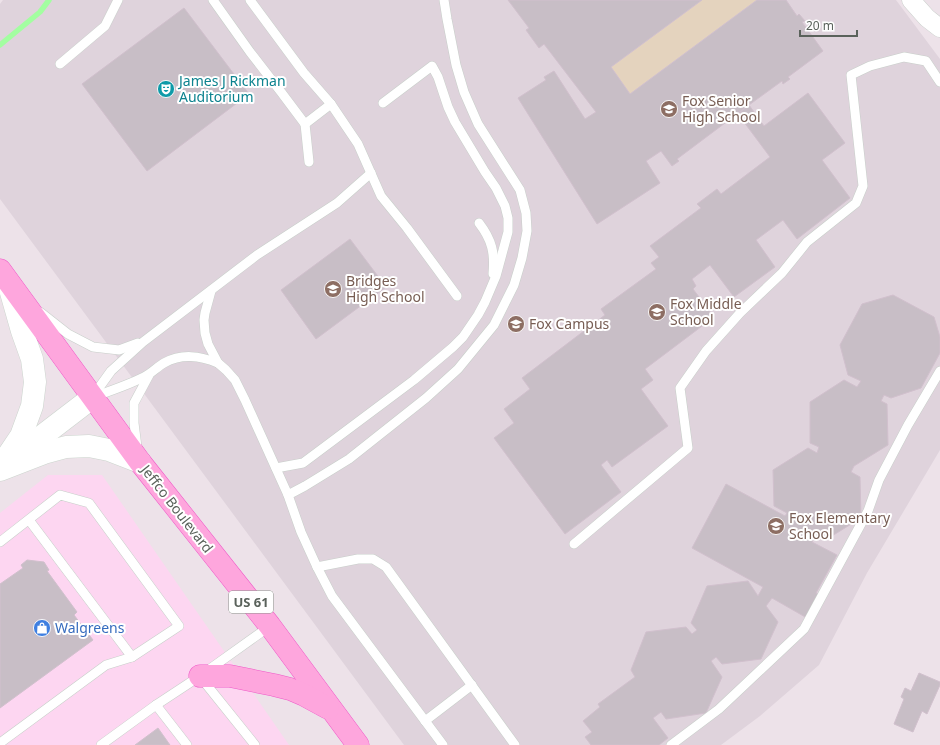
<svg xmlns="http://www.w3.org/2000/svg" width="940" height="745" font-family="'Noto Sans',sans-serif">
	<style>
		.commercial { fill: #fdd6f1 }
		.education { fill: #dfd3dc }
		.green { fill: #e4d3be }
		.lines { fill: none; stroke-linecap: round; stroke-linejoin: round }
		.stream { stroke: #a3fea1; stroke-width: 5.5 }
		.building { fill: #c8bec6; stroke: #d1c0cd }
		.lane-casing { stroke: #c8cfca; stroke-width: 10 }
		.street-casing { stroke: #c8cfca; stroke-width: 19 }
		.secondary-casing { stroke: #ccd5ce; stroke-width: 23 }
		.primary-casing { stroke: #ef59c8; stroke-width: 23 }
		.lane { stroke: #fff; stroke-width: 9 }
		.street { stroke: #fff; stroke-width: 18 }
		.secondary { stroke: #fff; stroke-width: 22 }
		.primary { stroke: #fea6dd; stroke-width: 22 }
		.labels { text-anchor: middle; stroke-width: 4; stroke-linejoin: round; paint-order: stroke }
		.shield { fill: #fff; stroke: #8c918c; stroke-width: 1 }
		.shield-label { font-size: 13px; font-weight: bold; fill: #5a625b }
		.culture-label { font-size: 14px; fill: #0d838f; stroke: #fff; text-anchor: start }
		.education-label { font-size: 14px; fill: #785e54; stroke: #fff; text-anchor: start }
		.street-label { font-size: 14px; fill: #5a625b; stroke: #fff }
		.shop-label { font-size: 14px; fill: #366cbe; stroke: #fff; text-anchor: start }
	</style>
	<rect width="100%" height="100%" fill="#ede2e9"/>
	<polygon class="commercial" points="48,475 102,475 289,745 0,745 0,513"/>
	<polygon class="education" points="3,0 896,0 940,59 940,450 867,573 819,665 760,716 721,745 404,745 0,199 0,4"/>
	<polygon class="green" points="702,0 757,0 630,94 611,67"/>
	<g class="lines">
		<polyline class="stream" points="0,45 40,12 49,0"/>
	</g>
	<g class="building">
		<polygon points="508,0 702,0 611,67 630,94 757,0 786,0 797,16 799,14 805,21 802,22 823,51 788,77 790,79 783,84 782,81 749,105 677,159 679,161 672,166 661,151 646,161 660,183 597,224 518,98 546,80 544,77 554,71 585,119 596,112 544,44 539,48 526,30 529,28"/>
		<polygon points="184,8 249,94 147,171 82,84"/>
		<polygon points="808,93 845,143 822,160 850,198 797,239 783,220 756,240 775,267 734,297 710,265 692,279 696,286 693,289 714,317 645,369 653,380 641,389 668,426 612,467 607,460 601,465 621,492 565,534 494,438 514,423 504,409 530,389 522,378 605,315 601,309 656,269 651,263 659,257 650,246 701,208 697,204 717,189 721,194 770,157 738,114 749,105 764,126"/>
		<polygon points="350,239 386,287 316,339 281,290"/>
		<polygon points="893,295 934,317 940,337 940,353 921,388 891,398 884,395 881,401 887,404 888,445 854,466 851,472 860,477 861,518 827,539 817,534 812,542 837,555 816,593 820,595 807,618 772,598 766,606 778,622 761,659 722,664 716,657 711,661 722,677 706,713 666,719 661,712 653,718 668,738 659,745 591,745 585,737 592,732 583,721 600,707 598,704 635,677 631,670 646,632 686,627 692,634 697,630 691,623 707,586 748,581 758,596 763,587 692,548 726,484 785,516 787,513 774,506 773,470 808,448 817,453 819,447 810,443 810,402 844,380 857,387 861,381 848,375 840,345 862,304"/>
		<polygon points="27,560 44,562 49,570 47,571 77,612 74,615 93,640 0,708 0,584 23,568 21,565"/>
		<polygon points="919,673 940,682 940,685 927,714 922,711 913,732 894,724 904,699 901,697 905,688 911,691"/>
		<polygon points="158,728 170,745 135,745"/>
	</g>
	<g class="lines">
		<g class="lane-casing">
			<g id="lane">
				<polyline points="213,0 250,52 281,92 305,124"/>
				<polyline points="250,0 304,73 331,104 358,144 381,196 407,228 457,296"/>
				<polyline points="60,64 105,26 118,0"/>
				<polyline points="309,162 305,124 331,104"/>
				<path d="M 479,223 C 492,240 495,253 493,274"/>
				<polyline points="211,291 205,313 204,320 205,333 208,344 218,363 226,370 235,380 245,400 288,495 301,532 317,567 332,596 443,745"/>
				<polyline points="40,312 68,334 93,347 119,350 138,343"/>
				<polyline points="93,396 111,371 143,342 257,255 337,203 371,173"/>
				<path d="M 93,397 C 110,391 128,385 144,377 C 152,373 157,367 164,363 C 182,353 200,356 218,363"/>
				<polyline points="137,447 134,423 134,403 149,375"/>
				<polyline points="276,468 303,463 414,380 453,347 463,337 478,315 485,302 496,276 508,232 508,218 505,206 496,188 485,172 455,122 448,107 438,77 432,66 383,103"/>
				<polyline points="288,495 305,486 349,459 426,398 458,369 494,325 514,285 522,258 527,231 526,213 520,190 478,124 464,92 456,65 447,19 444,0"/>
				<polyline points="29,520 132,657"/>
				<polyline points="0,542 60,495 89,503 179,626 132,657 106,665 0,743"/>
				<polyline points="574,544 688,448 680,388 706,351 740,313 782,273 807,242 856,203 863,186 851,75 870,66 904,57 926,61 940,82"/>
				<polyline points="317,567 358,559 373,559 386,567 515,745"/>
				<polyline points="202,679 255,745"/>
				<polyline points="156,705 187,745"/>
				<polyline points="425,721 472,685"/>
				<polyline points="101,745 156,705 200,676 270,626"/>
				<polyline points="671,745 719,709 804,629 868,511 879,480 908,425 940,371"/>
			</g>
		</g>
		<g class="street-casing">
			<polyline id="street" points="911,0 927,18 940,28"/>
		</g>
		<g class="secondary-casing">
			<g id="secondary">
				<polyline points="16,456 93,397"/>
				<polyline points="0,467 21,436 32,406 35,382 32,359 22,331 8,282"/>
				<polyline points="0,470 44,453 66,447 89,446 109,450 140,462"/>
			</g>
		</g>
		<g class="primary-casing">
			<g id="primary">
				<polyline points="0,270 140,462 270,626 358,745"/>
				<polyline points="200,676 230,676 274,685 290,689 304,695 328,708"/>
			</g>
		</g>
		<use href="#lane" class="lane"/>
		<use href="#street" class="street"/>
		<use href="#secondary" class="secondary"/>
		<use href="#primary" class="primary"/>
	</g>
	<defs>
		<g id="theatre-disc" transform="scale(0.9)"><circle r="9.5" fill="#0f9aa8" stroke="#fff"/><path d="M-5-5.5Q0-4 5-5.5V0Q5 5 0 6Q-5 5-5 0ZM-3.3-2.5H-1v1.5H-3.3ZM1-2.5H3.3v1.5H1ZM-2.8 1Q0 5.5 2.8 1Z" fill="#fff"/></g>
		<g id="school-disc" transform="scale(0.9)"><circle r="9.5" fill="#8d6e63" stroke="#fff"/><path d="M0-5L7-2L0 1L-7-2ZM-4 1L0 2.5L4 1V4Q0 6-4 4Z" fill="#fff"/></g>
		<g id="shop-disc" transform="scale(0.9)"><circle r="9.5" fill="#3f7fe0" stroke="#fff"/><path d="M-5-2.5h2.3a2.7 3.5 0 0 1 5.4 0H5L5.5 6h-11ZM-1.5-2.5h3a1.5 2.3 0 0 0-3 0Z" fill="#fff"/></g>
	</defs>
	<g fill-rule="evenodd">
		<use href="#theatre-disc" x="166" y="89"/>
		<use href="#school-disc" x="669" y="109"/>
		<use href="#school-disc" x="333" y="289"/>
		<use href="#school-disc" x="657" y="312"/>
		<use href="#school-disc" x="516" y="324"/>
		<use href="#school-disc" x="776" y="526"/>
		<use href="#shop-disc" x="42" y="628"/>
	</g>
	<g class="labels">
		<rect class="shield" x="229" y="591" width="44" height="22" rx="3"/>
		<g class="shield-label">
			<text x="251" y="607">US 61</text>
		</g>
		<g class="culture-label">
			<text x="179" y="86">James J Rickman<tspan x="179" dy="16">Auditorium</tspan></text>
		</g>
		<g class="education-label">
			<text x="682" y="106">Fox Senior<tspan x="682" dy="16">High School</tspan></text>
			<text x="346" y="286">Bridges<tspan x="346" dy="16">High School</tspan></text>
			<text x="670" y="309">Fox Middle<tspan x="670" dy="16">School</tspan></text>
			<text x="529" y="329">Fox Campus</text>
			<text x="789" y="523">Fox Elementary<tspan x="789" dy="16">School</tspan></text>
		</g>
		<g class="street-label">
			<text transform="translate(177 509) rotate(52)" y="5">Jeffco Boulevard</text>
		</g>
		<g class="shop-label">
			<text x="55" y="633">Walgreens</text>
		</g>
	</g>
	<path d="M800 30v6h57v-6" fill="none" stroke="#5a625b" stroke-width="2"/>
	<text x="806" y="30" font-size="12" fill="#5a625b" stroke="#ffffff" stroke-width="3" paint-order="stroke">20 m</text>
</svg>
